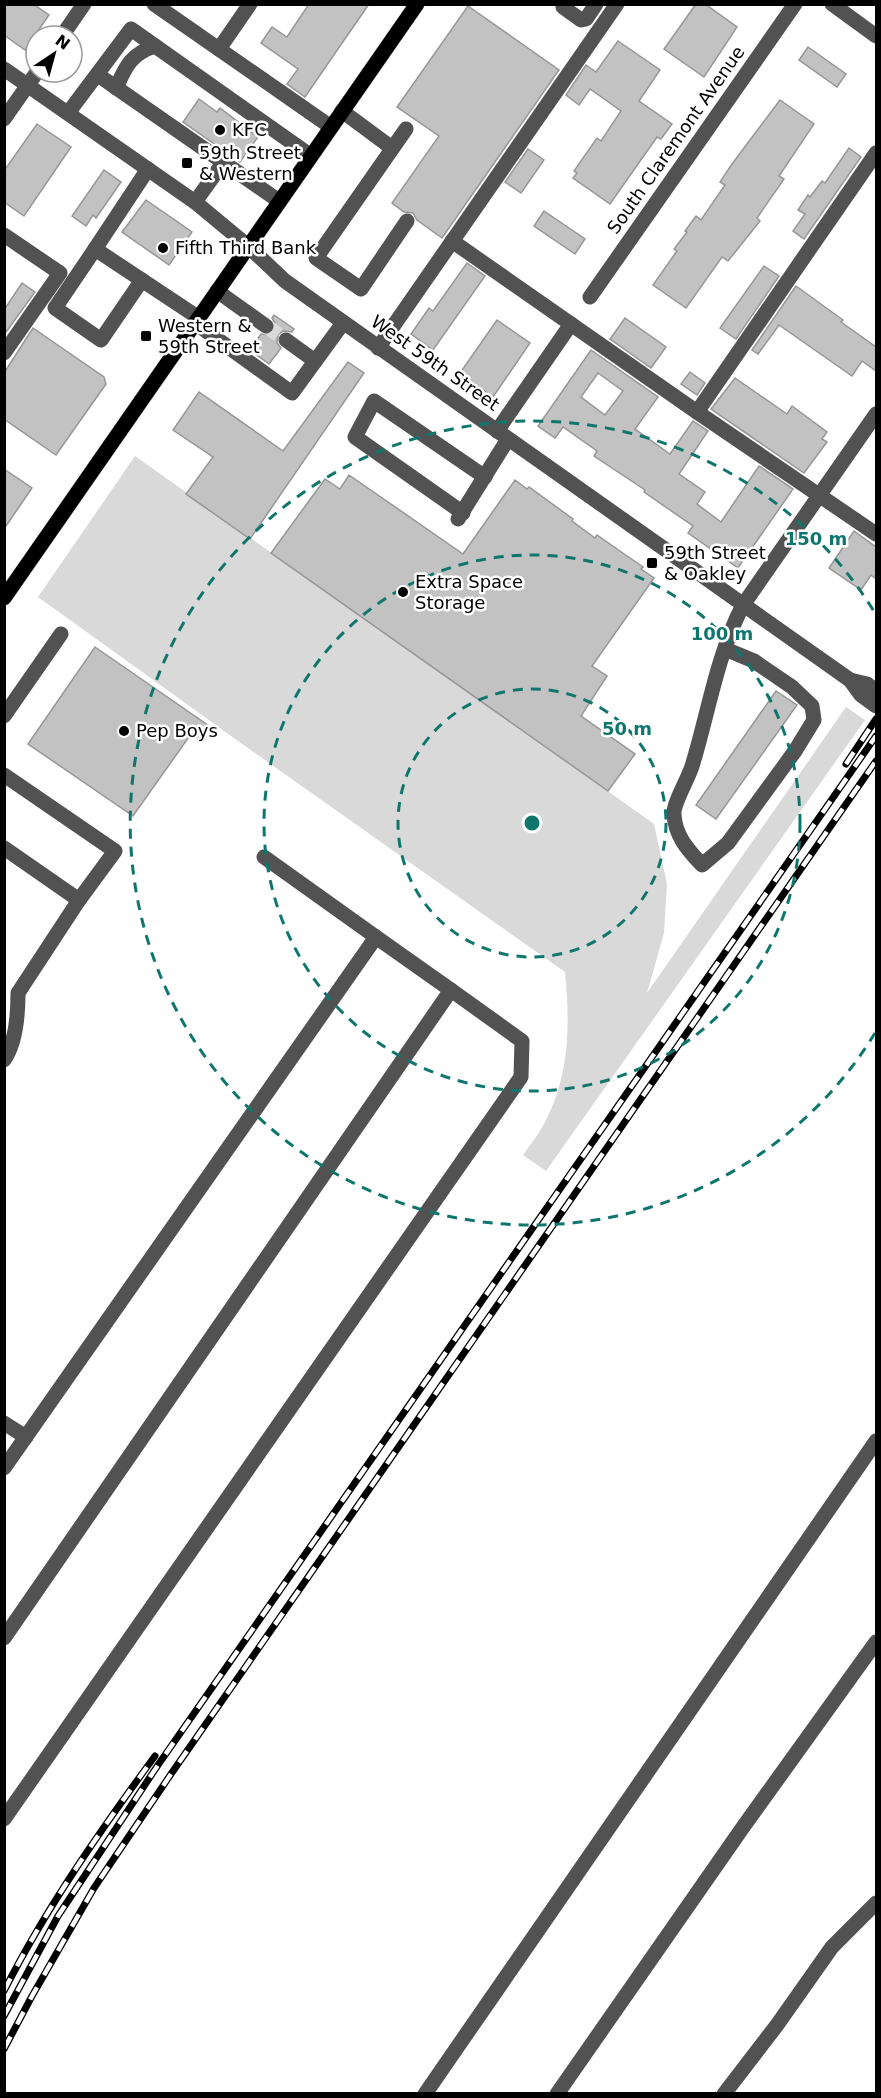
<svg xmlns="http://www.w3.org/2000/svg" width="881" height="2098" font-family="'DejaVu Sans',sans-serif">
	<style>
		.green { fill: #d9d9d9 }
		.building { fill: #c2c2c2; stroke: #969696; stroke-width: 1.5; fill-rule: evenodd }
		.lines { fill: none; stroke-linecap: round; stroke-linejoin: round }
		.minor-tunnel { stroke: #d9d9d9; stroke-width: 15; stroke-dasharray: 15 8; stroke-linecap: butt }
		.major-casing { stroke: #dbdbdb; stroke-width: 16 }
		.minor { stroke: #525252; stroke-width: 15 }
		.major { stroke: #000; stroke-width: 15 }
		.rail-casing { stroke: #000; stroke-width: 7 }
		.rail { stroke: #fff; stroke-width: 4.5; stroke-dasharray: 14; stroke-linecap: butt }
		.ring { fill: none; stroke: #0f766e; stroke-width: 3; stroke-dasharray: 10 8 }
		.poi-dot { fill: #000; stroke: #fff; stroke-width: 2 }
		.labels { text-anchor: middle; stroke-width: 5; stroke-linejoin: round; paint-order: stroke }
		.poi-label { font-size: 18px; fill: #000; stroke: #fff; text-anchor: start }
		.street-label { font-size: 18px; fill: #000; stroke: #fff }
		.centre { fill: #0f766e; stroke: #fff; stroke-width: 3 }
		.ring-label { font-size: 18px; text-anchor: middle; font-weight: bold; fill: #0f766e; stroke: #fff; stroke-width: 5; stroke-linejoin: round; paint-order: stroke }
	</style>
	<rect width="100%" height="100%" fill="#fff"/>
	<path class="green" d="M 135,456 L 654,824 L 667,884 L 664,933 L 647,993 L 846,707 L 865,720 L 546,1171 L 523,1155 C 531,1144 540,1132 546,1120 C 570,1074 570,1022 565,972 L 238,741 L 38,597 Z"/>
	<g class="building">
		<polygon points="4,4 33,4 49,15 25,50 4,35"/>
		<polygon points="309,4 369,4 305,97 287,84 298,69 261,43 272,27 287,37"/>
		<polygon points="696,4 705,4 737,27 704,77 664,49"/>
		<polygon points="468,6 559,70 442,238 417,220 413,213 404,212 392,203 439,136 397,107"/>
		<polygon points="618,41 660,70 639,101 672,124 661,139 657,137 610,204 573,178 577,173 574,171 597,138 601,141 621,111 590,89 579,105 566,95 586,65 596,72"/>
		<polygon points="808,47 846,74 837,87 799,60"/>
		<polygon points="199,99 217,112 220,108 258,137 240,162 183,122"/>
		<polygon points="780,100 814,124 779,176 784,179 757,218 760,221 728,261 722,257 686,308 653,285 677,251 674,249 687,232 685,231 696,216 701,220 725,185 720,182 732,164"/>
		<polygon points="37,124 71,147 24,216 4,202 4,171"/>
		<polygon points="849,148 861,157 804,239 793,231 805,214 798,210 808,195 810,197 822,181 825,183"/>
		<polygon points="528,149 544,160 521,193 505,182"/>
		<polygon points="104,170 121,182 96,218 93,215 86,226 72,216"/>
		<polygon points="146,200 192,232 169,265 122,232"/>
		<polygon points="544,211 585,239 575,254 534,226"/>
		<polygon points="467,263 485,276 433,350 411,334 429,308 433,311"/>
		<polygon points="764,266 779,276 736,339 720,328"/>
		<polygon points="22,283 35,292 4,335 4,310"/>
		<polygon points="796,286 843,320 841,322 876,347 876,371 862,361 852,376 779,325 758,354 752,350"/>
		<polygon points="274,315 294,329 292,332 283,331 278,335 277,343 281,348 269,364 250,350 261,334 269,335 274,331 275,323 272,318"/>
		<polygon points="625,318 666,347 651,368 610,339"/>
		<polygon points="497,320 530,343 493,397 460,373"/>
		<polygon points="33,328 104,377 106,384 56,455 4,419 4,373"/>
		<path d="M 591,350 L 658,397 L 635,429 L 670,454 L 693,421 L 708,431 L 679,474 L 705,492 L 697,504 L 721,522 L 759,466 L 793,489 L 738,568 L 688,533 L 693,526 L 644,492 L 645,490 L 594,456 L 597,451 L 563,427 L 555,438 L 538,426 ZM 598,373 L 623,391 L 605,415 L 581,397 Z"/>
		<polygon points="348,362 364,373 250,539 186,494 213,457 173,430 199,392 283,451"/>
		<polygon points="690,372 705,383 697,395 681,384"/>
		<polygon points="735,378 787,414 792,406 827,432 822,439 827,442 804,473 711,409"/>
		<polygon points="4,469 32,488 4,529"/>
		<polygon points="349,475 463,554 515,480 527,489 529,487 573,519 572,521 595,538 597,535 643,567 641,569 654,578 592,666 607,676 581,716 635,754 608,791 271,553 325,479 340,489"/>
		<polygon points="854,531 876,547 876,579 871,575 861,590 829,568"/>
		<polygon points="95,647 212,728 203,742 191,734 133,816 28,744"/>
		<polygon points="776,691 797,705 716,819 696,805"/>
	</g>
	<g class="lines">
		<polyline class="minor-tunnel" points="266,326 286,340"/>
		<g class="major-casing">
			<polyline id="major" points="4,598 417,4"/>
		</g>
		<g class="minor">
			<polyline points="154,4 331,127"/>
			<polyline points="832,4 876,36"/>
			<polyline points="563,7 581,20 586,19 596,4"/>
			<polyline points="62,36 84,4"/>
			<polyline points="219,49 250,4"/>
			<polyline points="4,69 195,202 248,246 285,281 850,680 861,695 876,706"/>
			<polyline points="98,75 279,201"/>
			<path d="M 116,88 C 126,66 131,54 155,46"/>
			<polyline points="342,111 392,148"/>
			<polyline points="68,113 131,29 311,156"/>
			<polyline points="4,119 37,72"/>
			<polyline points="406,129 316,258 361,289 407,221"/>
			<polyline points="148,169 95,249 199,318"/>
			<polyline points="195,202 223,163"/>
			<polyline points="4,235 60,273 4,353"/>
			<polyline points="452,241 697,412 876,534"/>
			<polyline points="95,249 55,308 101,340 142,280"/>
			<polyline points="217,291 266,326"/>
			<polyline points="590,297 795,4"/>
			<polyline points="195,323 292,393 343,323"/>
			<polyline points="286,340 315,361"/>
			<polyline points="378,348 617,4"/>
			<polyline points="697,412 876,153"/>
			<polyline points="497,431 571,324"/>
			<polyline points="463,513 355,437 374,401 485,477"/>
			<polyline points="458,519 508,439"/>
			<path d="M 725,649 L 754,661 L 792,687 L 812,706 L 814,720 L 795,751 L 728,843 L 702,865 C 688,850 675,836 674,814 C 673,803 690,776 693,763 C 709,710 717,655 743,605 L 876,414"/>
			<polyline points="850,680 867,684 876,691"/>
			<polyline points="4,716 61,634"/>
			<polyline points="4,775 115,851 79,900 4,848"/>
			<path d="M 4,1060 C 16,1043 18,1013 18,993 L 79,900"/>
			<polyline points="4,1423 26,1437"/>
			<polyline points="4,1468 376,937 264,857"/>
			<polyline points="4,1638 451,990 376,937"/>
			<polyline points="4,1819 521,1077 522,1041 451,990"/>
			<polyline points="425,2094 876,1441"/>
			<polyline points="557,2094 741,1830 876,1642"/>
			<polyline points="724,2094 777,2025 832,1947 876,1903"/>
		</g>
		<use href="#major" class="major"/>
		<g class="rail-casing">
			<g id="rail">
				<polyline points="846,764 876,719"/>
				<path d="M 4,1991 C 46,1908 100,1831 155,1756"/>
				<polyline points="4,2016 58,1916 158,1765 876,736"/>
				<polyline points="4,2049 32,1996 94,1888 171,1774 876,761"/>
			</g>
		</g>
		<use href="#rail" class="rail"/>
	</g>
	<g class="ring">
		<circle cx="532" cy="823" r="134"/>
		<circle cx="532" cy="823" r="268"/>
		<path d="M875 1033A402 402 0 1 1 875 613"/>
	</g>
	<g class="poi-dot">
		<circle cx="220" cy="130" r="6"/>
		<rect x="181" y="157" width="12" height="12" rx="3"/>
		<circle cx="163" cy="248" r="6"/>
		<rect x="140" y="330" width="12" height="12" rx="3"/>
		<rect x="646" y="557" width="12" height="12" rx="3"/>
		<circle cx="403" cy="592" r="6"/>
		<circle cx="124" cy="731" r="6"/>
	</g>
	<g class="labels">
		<g class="poi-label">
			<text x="232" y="136">KFC</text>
			<text x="199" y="159">59th Street<tspan x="199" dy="21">&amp; Western</tspan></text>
			<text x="175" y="254">Fifth Third Bank</text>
			<text x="158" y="332">Western &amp;<tspan x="158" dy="21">59th Street</tspan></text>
			<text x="664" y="559">59th Street<tspan x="664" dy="21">&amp; Oakley</tspan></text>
			<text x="415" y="588">Extra Space<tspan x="415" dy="21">Storage</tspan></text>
			<text x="136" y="737">Pep Boys</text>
		</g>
		<g class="street-label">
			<text transform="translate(676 140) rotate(-55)" y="6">South Claremont Avenue</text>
			<text transform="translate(435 363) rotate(35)" y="6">West 59th Street</text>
		</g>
	</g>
	<circle cx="532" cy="823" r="9" class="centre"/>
	<g class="ring-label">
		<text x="816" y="545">150 m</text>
		<text x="722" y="640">100 m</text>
		<text x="627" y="735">50 m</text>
	</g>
	<rect width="881" height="2098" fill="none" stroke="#000000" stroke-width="12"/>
	<g transform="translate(54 54) rotate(36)"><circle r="28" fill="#ffffff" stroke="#999999" stroke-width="1.5"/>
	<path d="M0-4.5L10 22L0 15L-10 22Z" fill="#000000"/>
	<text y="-9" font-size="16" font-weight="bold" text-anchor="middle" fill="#000000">N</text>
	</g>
</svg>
